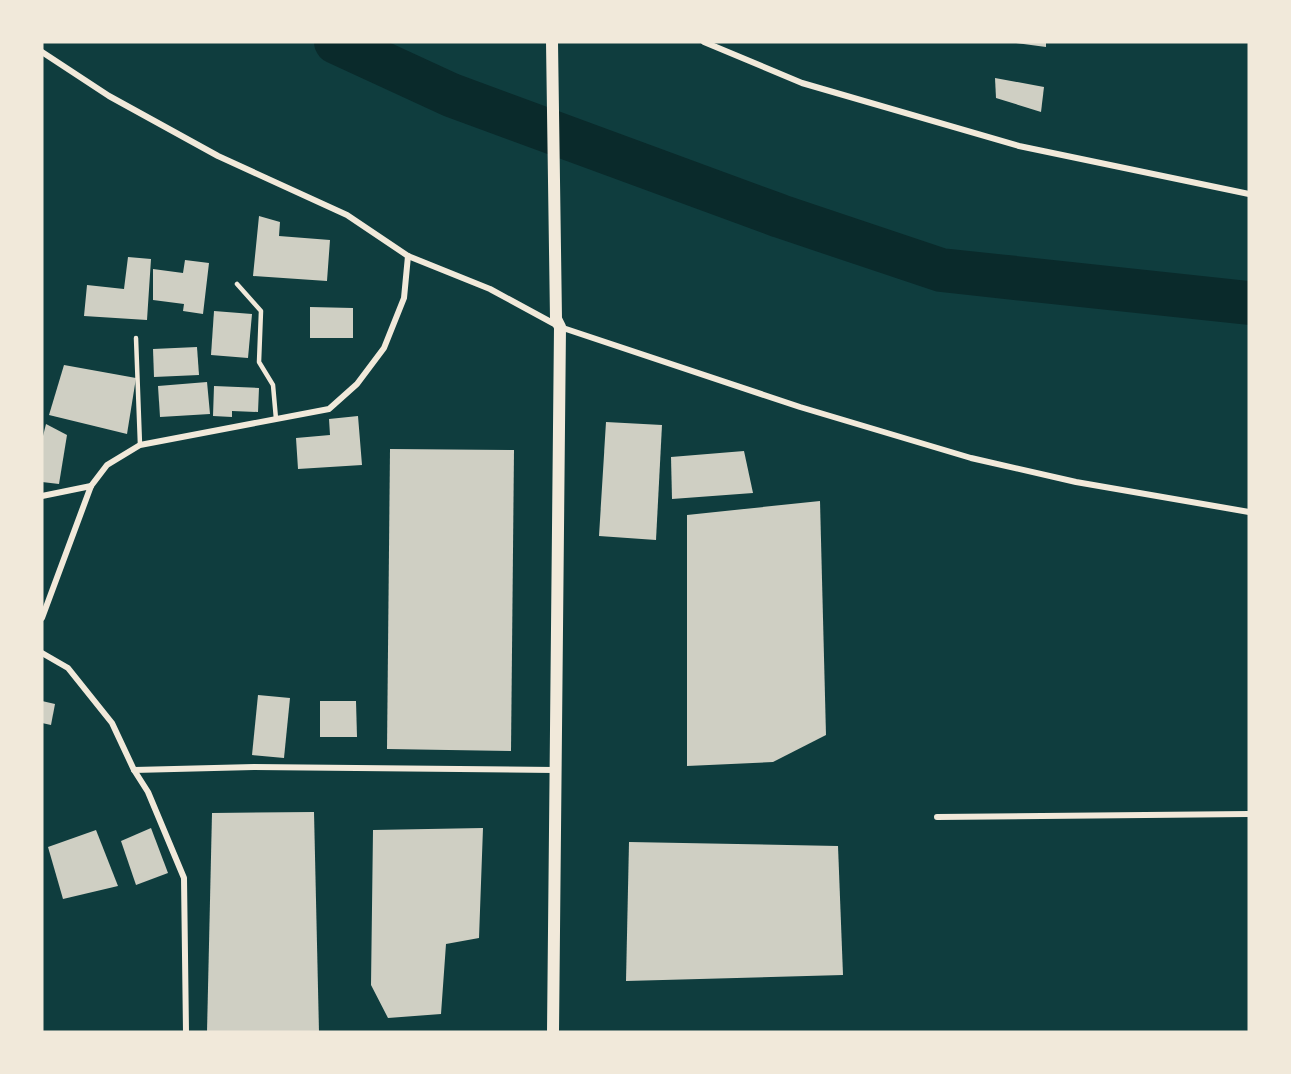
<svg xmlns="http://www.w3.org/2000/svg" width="1291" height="1074" font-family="Rubik,sans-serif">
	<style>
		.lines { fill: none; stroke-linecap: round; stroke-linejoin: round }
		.river { stroke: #0a2a2b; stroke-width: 44 }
		.building { fill: #cfcfc3 }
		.service { stroke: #f1e9da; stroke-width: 4.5 }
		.minor { stroke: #f1e9da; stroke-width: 6 }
		.secondary { stroke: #f1e9da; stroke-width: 12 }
	</style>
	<rect width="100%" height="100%" fill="#0f3d3e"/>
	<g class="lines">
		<polyline class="river" points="336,42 451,95 780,216 941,270 1249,303"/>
	</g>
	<g class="building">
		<polygon points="1008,42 1046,42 1046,47"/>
		<polygon points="995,78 1044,87 1041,112 996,98"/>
		<polygon points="259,216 280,222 279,236 330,240 327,281 253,276"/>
		<polygon points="128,257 151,259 147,320 84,316 87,285 124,289"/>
		<polygon points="185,260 209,263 203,314 183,311 184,304 153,300 153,269 183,273"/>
		<polygon points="310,307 353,308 353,338 310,338"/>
		<polygon points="214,311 252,314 248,358 211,355"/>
		<polygon points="197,347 199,375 154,377 153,349"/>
		<polygon points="64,365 136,378 127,434 49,415"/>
		<polygon points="207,382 210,414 160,417 158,386"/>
		<polygon points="214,386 259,388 258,412 232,411 232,417 213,416"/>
		<polygon points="358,416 362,465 298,469 296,438 330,435 329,419"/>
		<polygon points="606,422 662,425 656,540 599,536"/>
		<polygon points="46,424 67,435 59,484 42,482 42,440"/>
		<polygon points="390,449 514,450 511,751 387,749"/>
		<polygon points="744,451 753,493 672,499 671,457"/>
		<polygon points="820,501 826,735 773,762 687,766 687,515"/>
		<polygon points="258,695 290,698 284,758 252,755"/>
		<polygon points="42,701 55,704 51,725 42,723"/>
		<polygon points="320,701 356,701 357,737 320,737"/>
		<polygon points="314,812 319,1032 207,1032 212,813"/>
		<polygon points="151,828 168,873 136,885 121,841"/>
		<polygon points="483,828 479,938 446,944 441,1014 388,1018 371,985 373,830"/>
		<polygon points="96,830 118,886 63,899 48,847"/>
		<polygon points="629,842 838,846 843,975 626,981"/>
	</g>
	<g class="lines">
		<g class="service">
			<polyline points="237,284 261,311 259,362 273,385 276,419"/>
			<polyline points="136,338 140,445"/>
		</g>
		<g class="minor">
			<polyline points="704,42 802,83 1019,146 1249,194"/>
			<polyline points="42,52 109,96 218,156 347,215 408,256 490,289 560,327 800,407 971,458 1076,482 1249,512"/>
			<polyline points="42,496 91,486"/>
			<polyline points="42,618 91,486 107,465 140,445 329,409 357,384 384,348 404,298 408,256"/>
			<polyline points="42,653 68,668 112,723 134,770 148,792 184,878 186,1032"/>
			<polyline points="134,770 254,767 555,770"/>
			<polyline points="937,817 1249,814"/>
		</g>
		<polyline class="secondary" points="552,42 556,319 560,327 553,1032"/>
	</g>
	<rect width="1291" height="1074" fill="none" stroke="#f1e9da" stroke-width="87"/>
</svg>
